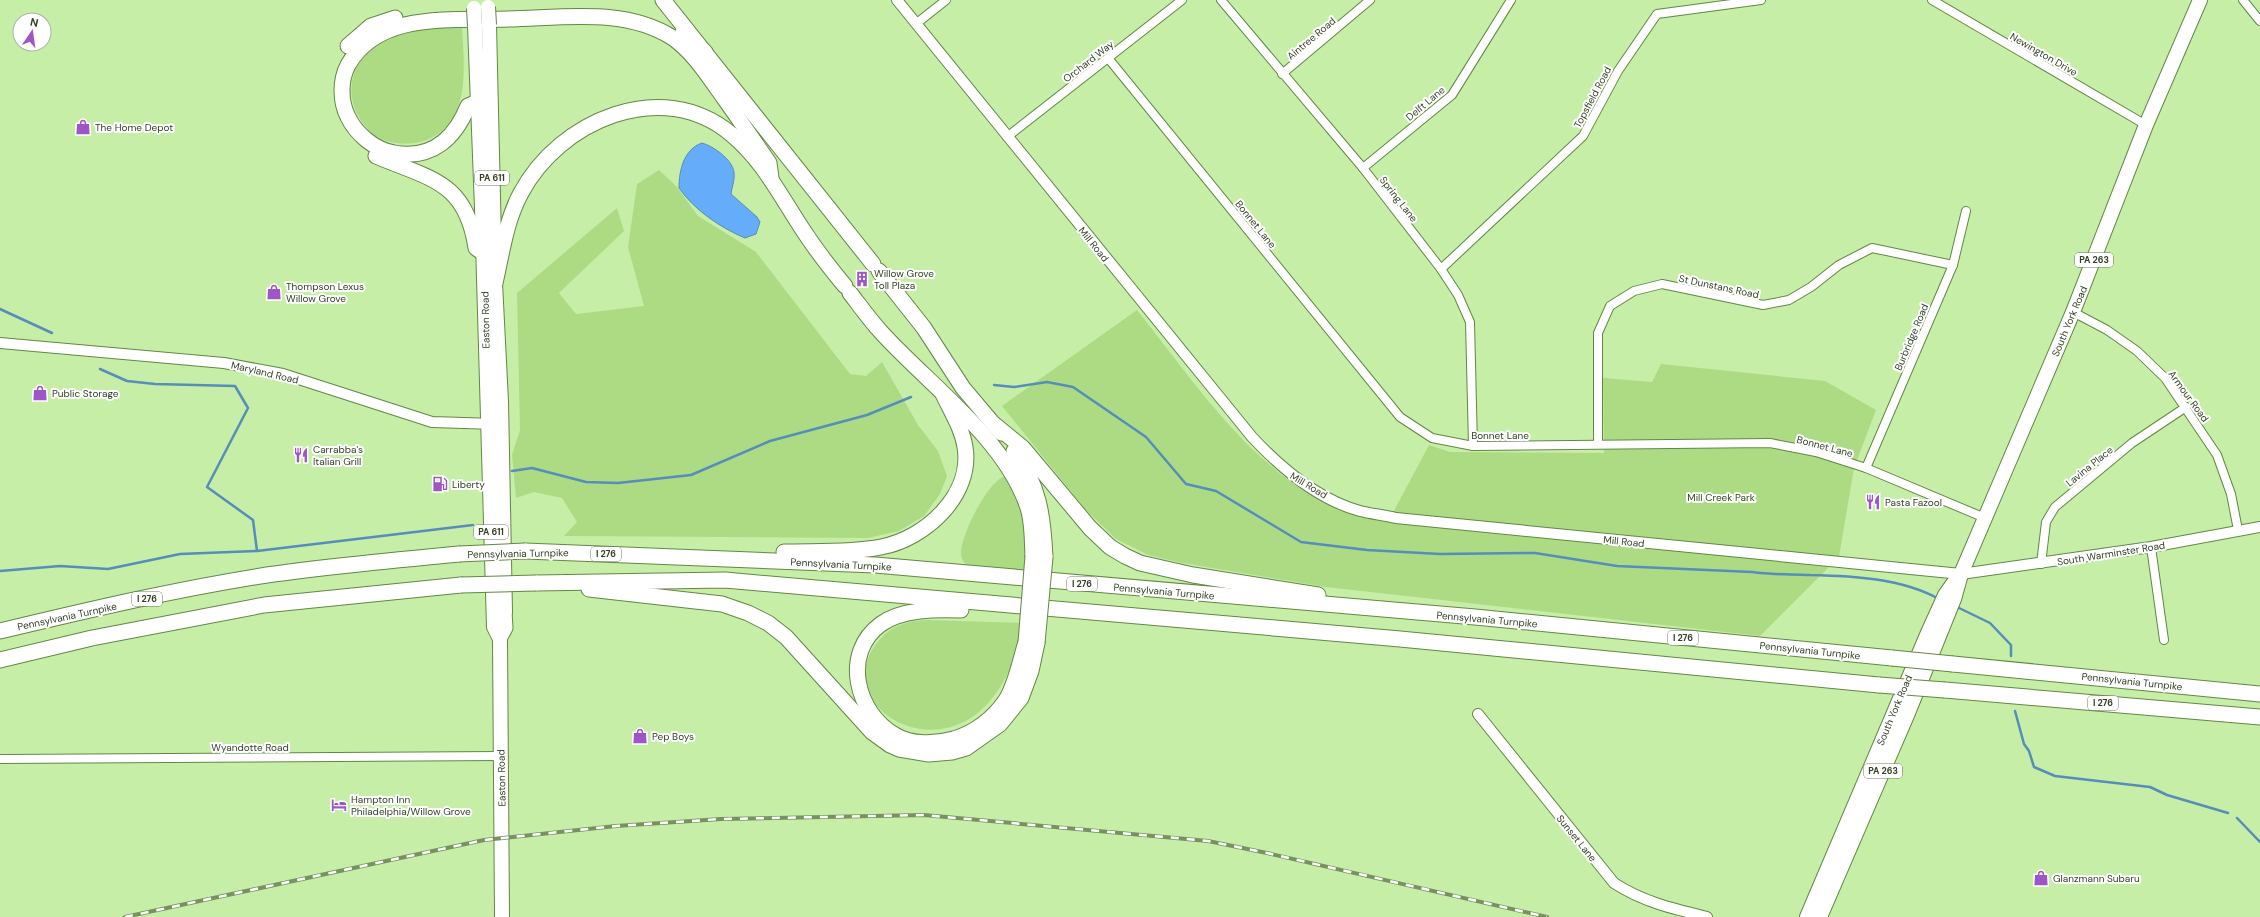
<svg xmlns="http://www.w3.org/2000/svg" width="2260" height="917" font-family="'DM Sans',sans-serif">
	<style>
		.green { fill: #addb84 }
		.water { fill: #65adfa; stroke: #568dba }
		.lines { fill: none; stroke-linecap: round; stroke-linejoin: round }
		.stream { stroke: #568dba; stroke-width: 2.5 }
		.minor-casing { stroke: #648744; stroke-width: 10 }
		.tertiary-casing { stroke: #648744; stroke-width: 12 }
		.primary-casing { stroke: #648744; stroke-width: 15 }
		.trunk-casing { stroke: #648744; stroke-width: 16 }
		.motorway-casing { stroke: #648744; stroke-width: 17 }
		.minor { stroke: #fff; stroke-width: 8 }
		.tertiary { stroke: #fff; stroke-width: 10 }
		.primary { stroke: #fff; stroke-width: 13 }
		.trunk { stroke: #fff; stroke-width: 14 }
		.motorway { stroke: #fff; stroke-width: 15 }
		.rail-casing { stroke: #779161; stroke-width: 4 }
		.rail { stroke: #fff; stroke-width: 2.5; stroke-dasharray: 8; stroke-linecap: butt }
		.trunk-bridge-casing { stroke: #648744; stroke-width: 16; stroke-linecap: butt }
		.motorway-bridge-casing { stroke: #648744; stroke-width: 17; stroke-linecap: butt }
		.trunk-bridge { stroke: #fff; stroke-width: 14 }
		.motorway-bridge { stroke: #fff; stroke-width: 15 }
		.labels { text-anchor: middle; stroke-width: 4; stroke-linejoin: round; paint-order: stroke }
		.shield { fill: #fff; stroke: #707a66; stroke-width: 1 }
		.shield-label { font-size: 9px; font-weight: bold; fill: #324125 }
		.street-label { font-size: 10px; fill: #324125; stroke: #fff }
		.poi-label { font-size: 10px; fill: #324125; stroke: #fff; text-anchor: start }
		.park-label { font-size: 10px; fill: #314919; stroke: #fff }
	</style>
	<rect width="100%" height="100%" fill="#c7eea7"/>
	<g class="green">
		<path d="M 448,25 L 462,25 C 463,51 467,82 458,107 C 448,134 424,147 396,143 C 388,142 380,140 374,135 C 341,107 345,64 380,40 C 391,33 433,28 448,25 Z"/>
		<polygon points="659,170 676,186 698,216 756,252 850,374 866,376 882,362 918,425 938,451 947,476 940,494 924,516 899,531 868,538 564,536 577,522 562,498 534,492 516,498 512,455 520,430 517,293 617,208 624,231 559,293 576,314 644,306 628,247 637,184"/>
		<path d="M 1137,310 C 1194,381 1258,481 1347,511 C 1360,516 1375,518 1388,522 L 1429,445 L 1450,452 L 1604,453 L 1603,378 L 1652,382 L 1661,364 L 1825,381 L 1876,410 L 1854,468 L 1839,557 L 1760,636 L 1326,587 L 1182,563 L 1148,555 L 1116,539 L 1085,509 L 1002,406 Z"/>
		<path d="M 1003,477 L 1007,477 L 1023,510 L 1030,573 L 968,566 C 964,563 962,560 961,555 C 959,538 987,483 1003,477 Z"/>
		<path d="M 927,620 L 1023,623 C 1017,648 1012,672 996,693 C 941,772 833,708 874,647 C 887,627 904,621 927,620 Z"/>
	</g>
	<path class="water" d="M 702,143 C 713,146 732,159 734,172 C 735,179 732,187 731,194 L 757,217 L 760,222 L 756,234 L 745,238 C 721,228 694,210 679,188 C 679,170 684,149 702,143 Z"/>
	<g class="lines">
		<g class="stream">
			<polyline points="0,309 52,333"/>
			<polyline points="100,369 127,381 155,384 235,386 248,408 207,487 253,520 257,551"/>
			<path d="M 994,385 L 1014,387 L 1047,382 L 1073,387 L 1146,437 L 1186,484 L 1216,491 L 1301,542 L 1367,550 L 1440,554 L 1535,553 L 1617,566 L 1752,572 C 1772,575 1790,574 1810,575 C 1853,576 1901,578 1939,599"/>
			<polyline points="512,471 532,468 586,482 618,483 691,475 770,441 867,415 911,397"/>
			<polyline points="0,571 60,566 108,569 180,554 257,551 473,525"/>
			<polyline points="1957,607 1990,623 2011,645 2011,656"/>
			<polyline points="2015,711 2024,744 2029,751 2034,767 2055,776 2150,787 2167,795 2228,813"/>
			<polyline points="2237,818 2260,842"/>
		</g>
		<g class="minor-casing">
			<g id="minor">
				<polyline points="1221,0 1363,168 1441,269 1458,295 1470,322 1473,446"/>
				<polyline points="1932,0 2146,125"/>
				<polyline points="2243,0 2260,21"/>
				<polyline points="917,23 946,0"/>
				<polyline points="1108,58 1400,417 1432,438 1473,446 1770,443 1816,452 1866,468 1985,518"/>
				<polyline points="1282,74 1370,0"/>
				<polyline points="1007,137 1182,0"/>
				<polyline points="1363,168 1452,95 1511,0"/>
				<polyline points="1441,269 1583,136 1618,71 1657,14 1761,0"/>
				<polyline points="2073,312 2107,330 2137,351 2165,378 2217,455 2231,494 2238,530"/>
				<polyline points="1598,444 1598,333 1610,306 1634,291 1662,284 1763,305 1789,300 1811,287 1839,265 1872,248 1953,265"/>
				<polyline points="1866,468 1953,265 1966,211"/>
				<polyline points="2151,547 2164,640"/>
				<polyline points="2041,564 2046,522 2055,507 2132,443 2186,407"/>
				<polyline points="0,759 501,756"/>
			</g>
		</g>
		<g class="tertiary-casing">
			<g id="tertiary">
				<path d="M 897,0 L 1252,437 C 1280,467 1319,500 1360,511 C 1372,514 1384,515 1396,518 L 1961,574 L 2151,547 L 2260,527"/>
				<polyline points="0,343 224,363 283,374 432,422 495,424"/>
				<path d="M 1478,714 L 1614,883 C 1643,902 1674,909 1707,917"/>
			</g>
		</g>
		<g class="primary-casing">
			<polyline id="primary" points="500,639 506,628 505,612"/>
		</g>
		<g class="trunk-casing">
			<g id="trunk">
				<polyline points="489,25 495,283 501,401 505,612"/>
				<polyline points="475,26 482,208 494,627 500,639 502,917"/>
				<polyline points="1807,917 1927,635 1945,595 1955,581"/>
				<polyline points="1820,917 1908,713 1954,599 1961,574 2073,312 2146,125 2200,0"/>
			</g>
		</g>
		<g class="motorway-casing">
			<g id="motorway">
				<polyline points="663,0 873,264"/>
				<polyline points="682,34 705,52"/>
				<polyline points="348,46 371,26 395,18"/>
				<path d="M 477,102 L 468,106 C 455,138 432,160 394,153 C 375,150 356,134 348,117 C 340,101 340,80 348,65 C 379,10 455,21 508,19 C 562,18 625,7 673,38 C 694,53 709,77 724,98 C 739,119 754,141 769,163 L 771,178"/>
				<path d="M 376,156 C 430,179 466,181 476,248 L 483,253"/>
				<polyline points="879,271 924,328 963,388 1001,433"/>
				<path d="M 495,283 C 502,253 506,220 521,193 C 559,121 662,76 731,134 C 763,160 781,197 803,230 C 816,250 830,268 845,286"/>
				<path d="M 850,293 C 860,306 870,320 881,332 C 927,383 1004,438 1027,505 C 1033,520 1032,540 1033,556"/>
				<polyline points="995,425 1023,448 1090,528 1110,547 1125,556 1140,563 1193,575 1318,595"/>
				<path d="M 1014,451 C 1039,485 1043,515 1045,557"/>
				<polyline points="525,551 875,565 1475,617 1892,658"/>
				<path d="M 784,552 C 815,551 850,553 881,547 C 925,539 973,495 965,447 C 962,428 951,411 943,394"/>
				<polyline points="536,583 725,580 1400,639 1879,685"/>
				<polyline points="589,589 722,604 748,613 768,623 786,637 872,732 890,745 899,749 929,754 952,752 966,748 1000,724 1021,698 1031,671 1037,643"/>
				<path d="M 961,610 C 936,609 902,609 881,624 C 841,653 856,713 895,735 C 911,745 936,744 954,739 C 976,732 993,719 1006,700 C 1016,684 1020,661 1026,642"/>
				<path d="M 0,631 C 88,610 177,589 267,575 C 331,566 395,560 459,554"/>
				<polyline points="0,660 92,638 264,605 461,585"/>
				<polyline points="1953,664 2260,694"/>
				<polyline points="1945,690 2260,717"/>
			</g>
		</g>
		<use href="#minor" class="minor"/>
		<use href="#tertiary" class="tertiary"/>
		<use href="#primary" class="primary"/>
		<use href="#trunk" class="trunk"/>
		<use href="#motorway" class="motorway"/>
		<g class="rail-casing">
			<polyline id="rail" points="125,917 484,840 616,826 721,819 924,815 1208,841 1267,853 1547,917"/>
		</g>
		<use href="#rail" class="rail"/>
		<g class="trunk-bridge-casing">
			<g id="trunk-bridge">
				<polyline points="488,7 489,25"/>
				<polyline points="474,8 475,26"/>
			</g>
		</g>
		<g class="motorway-bridge-casing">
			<g id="motorway-bridge">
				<polyline points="459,554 525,551"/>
				<polyline points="461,585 536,583"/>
				<polyline points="1026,642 1033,556"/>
				<polyline points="1037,643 1045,557"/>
				<polyline points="1892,658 1953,664"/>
				<polyline points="1879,685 1945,690"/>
			</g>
		</g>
		<use href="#trunk-bridge" class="trunk-bridge"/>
		<use href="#motorway-bridge" class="motorway-bridge"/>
	</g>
	<defs>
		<g id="shop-bare" transform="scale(1.2)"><path d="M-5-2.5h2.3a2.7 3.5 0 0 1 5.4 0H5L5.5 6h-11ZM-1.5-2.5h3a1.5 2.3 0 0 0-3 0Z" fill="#9e55c8" stroke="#fff" stroke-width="2.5" paint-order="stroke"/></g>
		<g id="building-bare" transform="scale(1.2)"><path d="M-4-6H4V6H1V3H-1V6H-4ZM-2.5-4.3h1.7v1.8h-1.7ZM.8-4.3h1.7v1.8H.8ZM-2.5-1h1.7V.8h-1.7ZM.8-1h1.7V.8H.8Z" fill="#9e55c8" stroke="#fff" stroke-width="2.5" paint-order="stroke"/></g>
		<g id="restaurant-bare" transform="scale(1.2)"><path d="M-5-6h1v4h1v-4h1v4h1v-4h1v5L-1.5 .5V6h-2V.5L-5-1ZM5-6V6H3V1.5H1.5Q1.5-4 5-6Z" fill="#9e55c8" stroke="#fff" stroke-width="2.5" paint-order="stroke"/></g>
		<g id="fuel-bare" transform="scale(1.2)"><path d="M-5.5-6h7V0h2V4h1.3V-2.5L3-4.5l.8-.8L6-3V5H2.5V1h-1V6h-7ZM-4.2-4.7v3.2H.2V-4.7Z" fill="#9e55c8" stroke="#fff" stroke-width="2.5" paint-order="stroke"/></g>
		<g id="hotel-bare" transform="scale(1.2)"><path d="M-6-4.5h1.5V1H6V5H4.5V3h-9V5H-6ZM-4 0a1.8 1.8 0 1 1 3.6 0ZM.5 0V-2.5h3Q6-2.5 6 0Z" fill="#9e55c8" stroke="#fff" stroke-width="2.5" paint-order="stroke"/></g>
	</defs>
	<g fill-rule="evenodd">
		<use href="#shop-bare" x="83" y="127"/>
		<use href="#building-bare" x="862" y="279"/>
		<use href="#shop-bare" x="274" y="292"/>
		<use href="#shop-bare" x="40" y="393"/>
		<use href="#restaurant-bare" x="301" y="455"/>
		<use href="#fuel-bare" x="440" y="484"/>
		<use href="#restaurant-bare" x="1873" y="502"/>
		<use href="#shop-bare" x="640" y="736"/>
		<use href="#hotel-bare" x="339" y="805"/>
		<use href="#shop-bare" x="2041" y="878"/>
	</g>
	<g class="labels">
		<g class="shield">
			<rect x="475" y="171" width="34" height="14" rx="3"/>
			<rect x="2075" y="253" width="38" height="14" rx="3"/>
			<rect x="474" y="525" width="34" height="14" rx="3"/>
			<rect x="591" y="547" width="30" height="14" rx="3"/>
			<rect x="1067" y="577" width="30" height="14" rx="3"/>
			<rect x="132" y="592" width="30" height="14" rx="3"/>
			<rect x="1668" y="631" width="30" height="14" rx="3"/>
			<rect x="2088" y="696" width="30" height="14" rx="3"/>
			<rect x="1864" y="764" width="38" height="14" rx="3"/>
		</g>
		<g class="shield-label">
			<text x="492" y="181">PA 611</text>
			<text x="2094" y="263">PA 263</text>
			<text x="491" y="535">PA 611</text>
			<text x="606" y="557">I 276</text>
			<text x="1082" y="587">I 276</text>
			<text x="147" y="602">I 276</text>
			<text x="1683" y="641">I 276</text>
			<text x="2103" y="706">I 276</text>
			<text x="1883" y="774">PA 263</text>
		</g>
		<g class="street-label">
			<text transform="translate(1311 38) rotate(-40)" y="4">Aintree Road</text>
			<text transform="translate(2044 54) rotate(30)" y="4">Newington Drive</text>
			<text transform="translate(1088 61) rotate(-38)" y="4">Orchard Way</text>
			<text transform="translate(1592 97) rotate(-62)" y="4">Topsfield Road</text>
			<text transform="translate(1425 103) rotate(-40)" y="4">Delft Lane</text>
			<text transform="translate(1399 199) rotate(52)" y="4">Spring Lane</text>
			<text transform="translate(1256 224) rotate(51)" y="4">Bonnet Lane</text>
			<text transform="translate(1094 244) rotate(51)" y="4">Mill Road</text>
			<text transform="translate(1719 286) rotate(12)" y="4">St Dunstans Road</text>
			<text transform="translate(485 320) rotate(-91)" y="4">Easton Road</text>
			<text transform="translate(2069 321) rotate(-67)" y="4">South York Road</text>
			<text transform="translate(1911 337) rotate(-67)" y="4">Burbridge Road</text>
			<text transform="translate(265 372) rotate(13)" y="4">Maryland Road</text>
			<text transform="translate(2189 396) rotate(54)" y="4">Armour Road</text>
			<text x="1500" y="439">Bonnet Lane</text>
			<text transform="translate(1825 446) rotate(15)" y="4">Bonnet Lane</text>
			<text transform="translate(2089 466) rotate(-39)" y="4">Lavina Place</text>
			<text transform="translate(1309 485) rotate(31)" y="4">Mill Road</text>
			<text transform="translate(1624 541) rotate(6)" y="4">Mill Road</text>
			<text transform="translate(518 553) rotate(-1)" y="4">Pennsylvania Turnpike</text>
			<text transform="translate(2111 553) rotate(-9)" y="4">South Warminster Road</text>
			<text transform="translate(841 564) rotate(3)" y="4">Pennsylvania Turnpike</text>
			<text transform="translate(1164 591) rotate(5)" y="4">Pennsylvania Turnpike</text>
			<text transform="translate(67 616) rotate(-12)" y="4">Pennsylvania Turnpike</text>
			<text transform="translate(1487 619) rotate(5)" y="4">Pennsylvania Turnpike</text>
			<text transform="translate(1810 650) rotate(6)" y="4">Pennsylvania Turnpike</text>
			<text transform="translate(2132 681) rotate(6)" y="4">Pennsylvania Turnpike</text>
			<text transform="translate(1894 710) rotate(-67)" y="4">South York Road</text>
			<text x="250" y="751">Wyandotte Road</text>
			<text transform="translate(501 778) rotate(-91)" y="4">Easton Road</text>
			<text transform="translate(1577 838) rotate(51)" y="4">Sunset Lane</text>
		</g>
		<g class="poi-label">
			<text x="95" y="131">The Home Depot</text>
			<text x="874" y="277">Willow Grove<tspan x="874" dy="12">Toll Plaza</tspan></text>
			<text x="286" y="290">Thompson Lexus<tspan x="286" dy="12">Willow Grove</tspan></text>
			<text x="52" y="397">Public Storage</text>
			<text x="313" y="453">Carrabba's<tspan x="313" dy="12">Italian Grill</tspan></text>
			<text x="452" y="488">Liberty</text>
			<text x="1885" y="506">Pasta Fazool</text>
			<text x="652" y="740">Pep Boys</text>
			<text x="351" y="803">Hampton Inn<tspan x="351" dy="12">Philadelphia/Willow Grove</tspan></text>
			<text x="2053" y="882">Glanzmann Subaru</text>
		</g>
		<g class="park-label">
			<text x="1721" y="501">Mill Creek Park</text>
		</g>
	</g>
	<g transform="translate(32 32) rotate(13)"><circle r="19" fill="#ffffff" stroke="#adb3a8"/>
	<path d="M0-3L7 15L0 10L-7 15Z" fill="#9e55c8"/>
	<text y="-6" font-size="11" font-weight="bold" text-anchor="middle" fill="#324125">N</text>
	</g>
</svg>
